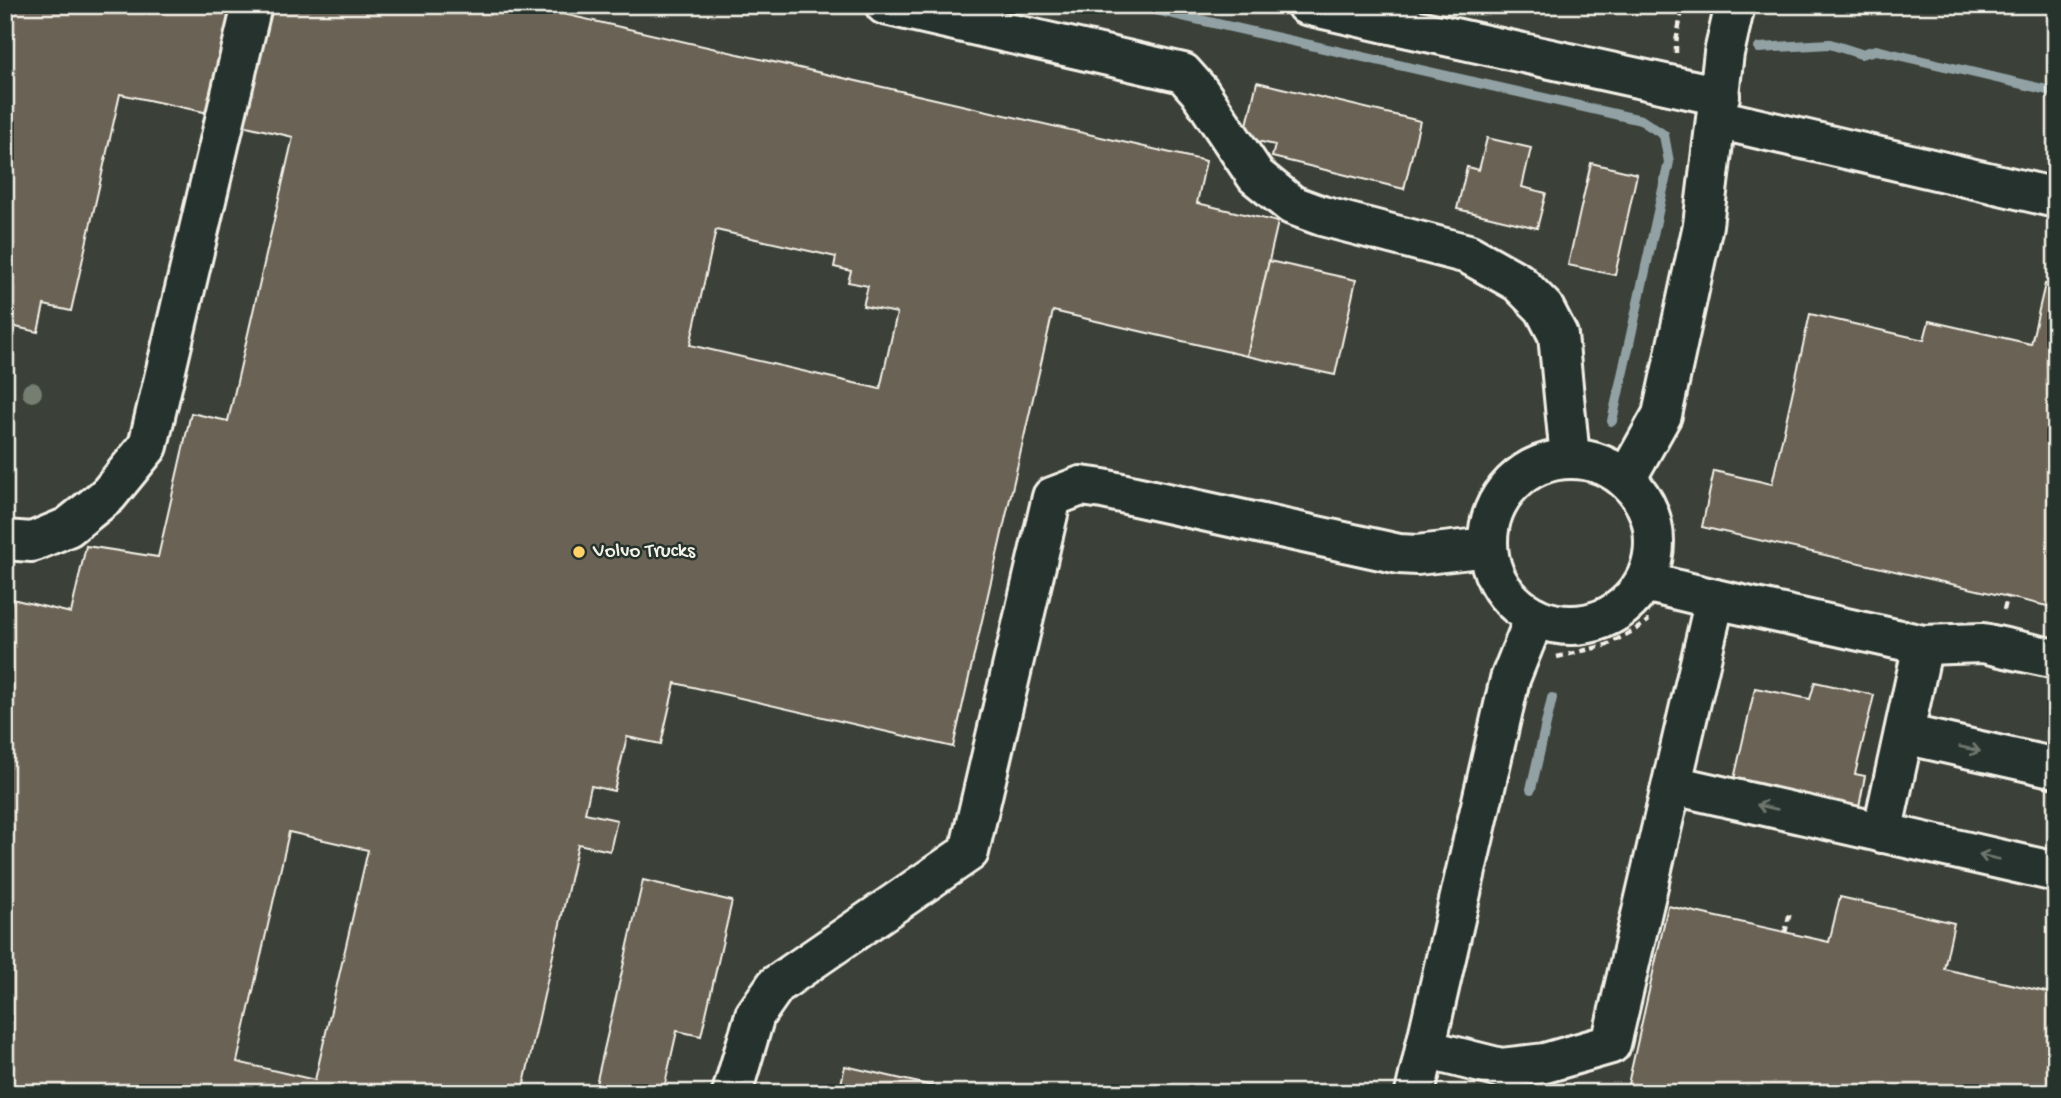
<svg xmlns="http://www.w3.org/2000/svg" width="2061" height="1098" viewBox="0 0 2061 1098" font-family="'Gochi Hand',sans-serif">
<rect width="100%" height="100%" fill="#26332d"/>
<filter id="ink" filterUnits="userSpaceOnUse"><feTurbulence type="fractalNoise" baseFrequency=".0143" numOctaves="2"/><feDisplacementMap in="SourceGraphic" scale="14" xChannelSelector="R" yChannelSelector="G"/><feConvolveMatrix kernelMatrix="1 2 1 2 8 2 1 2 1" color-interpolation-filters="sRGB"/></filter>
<g filter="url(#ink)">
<!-- built -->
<rect fill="#3b4139" x="5" y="5" width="2051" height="1088"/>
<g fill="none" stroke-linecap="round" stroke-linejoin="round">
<!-- stream -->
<g stroke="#91a1a4" stroke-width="10">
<polyline points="1134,5 1641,120 1664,135 1669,162 1612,421"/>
<polyline points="1759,48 1830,44 1861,54 1876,50 2056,92"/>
<polyline points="1531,789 1552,698"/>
</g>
</g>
<!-- building -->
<g fill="#6b6254" stroke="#f4f1e8" stroke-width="2" fill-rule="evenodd">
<polygon points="5,5 244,5 218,115 120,94 71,311 44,305 38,332 11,326 5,351"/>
<path d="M 266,5 L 524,5 L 1206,161 L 1197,203 L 1278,222 L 1247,356 L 1053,311 L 953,747 L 675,683 L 661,744 L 627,737 L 614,791 L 591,786 L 585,813 L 617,820 L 610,851 L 578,844 L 522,1093 L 5,1093 L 5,630 L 12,599 L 71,613 L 86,546 L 158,557 L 191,413 L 228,421 L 293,137 L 238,124 ZM 716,230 L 836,257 L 834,267 L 851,271 L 848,282 L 868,286 L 863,306 L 897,313 L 880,389 L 690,345 ZM 289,832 L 368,850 L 315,1080 L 237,1062 Z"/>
<polygon points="1257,82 1420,121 1404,189 1272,157 1275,145 1244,138"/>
<polygon points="1487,138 1531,148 1522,187 1546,193 1537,228 1457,209 1467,167 1479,170"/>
<polygon points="1591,163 1637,174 1615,275 1568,265"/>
<polygon points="1269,261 1356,280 1335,375 1247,356"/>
<polygon points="2045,284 2056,286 2056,608 1702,527 1714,471 1772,484 1810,314 1924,340 1929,321 2031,344"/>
<polygon points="1815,682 1874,695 1855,774 1865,776 1859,807 1734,779 1755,688 1810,699"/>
<polygon points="643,880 732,901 701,1036 677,1031 663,1093 594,1093"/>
<polygon points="1840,897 1954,923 1944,969 2055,994 2056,992 2056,1093 1626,1093 1668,906 1829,942"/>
<polygon points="845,1066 963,1093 839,1093"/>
</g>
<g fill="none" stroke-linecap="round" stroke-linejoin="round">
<!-- minor casing -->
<g stroke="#f4f1e8" stroke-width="44">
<g id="minor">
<polyline points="885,5 1183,73 1199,91 1256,176 1292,205 1322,216 1468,254 1518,282 1544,308 1558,335 1570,458"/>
<polyline points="1306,5 1386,23 1390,5"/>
<polyline points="1386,23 1720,96"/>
<polyline points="1717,119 2056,198"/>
<circle cx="1571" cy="542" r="83"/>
<polyline points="1626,479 1662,415 1703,225 1724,53 1735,5"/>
<polyline points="5,540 32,542 68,527 108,495 148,446 252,5"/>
<polyline points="1715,599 1923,645 1882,833"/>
<polyline points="1923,645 1983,643 2056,659"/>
<polyline points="1904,734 2056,768"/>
<polyline points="1673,785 2056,872"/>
<polyline points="1425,1049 1501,1068 1545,1063 1611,1044 1715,599 1645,582"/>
<polyline points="732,1093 755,1015 776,985 969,852 1052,497 1081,486 1103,489 1399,554 1417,555 1488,547"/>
<polyline points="1415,1093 1510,679 1535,617"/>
</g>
</g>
<!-- path -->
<g stroke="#f4f1e8" stroke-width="4.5" stroke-dasharray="7 5" stroke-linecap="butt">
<polyline points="1676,53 1676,42 1683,5"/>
<polyline points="2004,610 2007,597"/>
<polyline points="1557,657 1607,645 1638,628 1649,620"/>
<polyline points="1785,933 1790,912"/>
</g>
<!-- minor -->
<use href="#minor" stroke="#26332d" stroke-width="38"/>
</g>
<!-- trees -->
<circle fill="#767e72" cx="32" cy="392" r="10"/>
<!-- one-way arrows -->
<defs><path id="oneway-shaft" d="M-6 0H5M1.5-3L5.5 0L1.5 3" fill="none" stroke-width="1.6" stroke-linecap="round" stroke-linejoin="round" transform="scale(1.75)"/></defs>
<g stroke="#6e766e">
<use href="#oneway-shaft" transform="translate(1970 749) rotate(13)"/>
<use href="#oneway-shaft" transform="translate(1767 807) rotate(-167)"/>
<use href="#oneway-shaft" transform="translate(1989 857) rotate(-167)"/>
</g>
</g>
<!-- markers -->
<circle fill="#ffd166" stroke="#26332d" stroke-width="2.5" cx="579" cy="552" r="7"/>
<g text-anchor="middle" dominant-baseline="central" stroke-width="5" stroke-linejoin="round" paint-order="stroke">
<!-- poi labels -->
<g font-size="21" fill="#f4f1e8" stroke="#26332d" text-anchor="start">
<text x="593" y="552">Volvo Trucks</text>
</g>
</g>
<!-- margin -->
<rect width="2061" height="1098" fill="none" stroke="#26332d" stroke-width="28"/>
<rect x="14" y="14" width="2033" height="1070" fill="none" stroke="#f4f1e8" stroke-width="2.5" filter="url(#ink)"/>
</svg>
